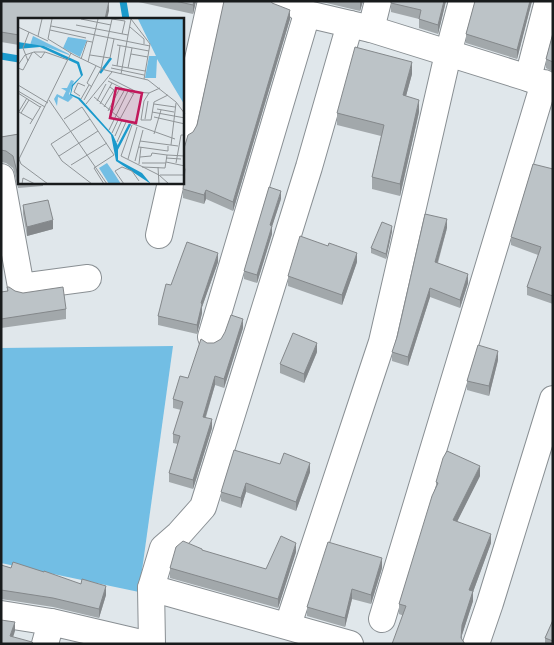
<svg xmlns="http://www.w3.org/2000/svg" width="554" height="645" viewBox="0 0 554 645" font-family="Signika,sans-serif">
<rect width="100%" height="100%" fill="#e0e7eb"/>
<!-- green -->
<polygon fill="#72bee4" points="173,346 139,592 1,563 1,348"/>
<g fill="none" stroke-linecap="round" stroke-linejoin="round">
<!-- stream -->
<g stroke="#1b9acc" stroke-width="7">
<polyline points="123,1 126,19"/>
<polyline points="1,56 19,59"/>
</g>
<!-- minor casing -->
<g stroke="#898f93" stroke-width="28">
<g id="minor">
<polyline points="282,1 297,5 307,14 371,29 528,78 553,88"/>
<polyline points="371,29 378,1"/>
<polyline points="528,78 548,1"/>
<polyline points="182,131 211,1"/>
<polyline points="1,177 21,287 88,278"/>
<polyline points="159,235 171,182"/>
<polyline points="211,337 307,14"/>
<polyline points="151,588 350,644"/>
<polyline points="1,614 51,622"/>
<polyline points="382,619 544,83"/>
<polyline points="288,625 382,342 448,54 462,1"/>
<polyline points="45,644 51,622 145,644"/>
<polyline points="152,644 151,588 163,548 179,534 203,507 309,167 350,24"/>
<polyline points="476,644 490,603 553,399"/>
</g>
</g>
<!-- minor -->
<use href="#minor" stroke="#fff" stroke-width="26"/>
</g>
<!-- wall -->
<g fill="#a2a8ab">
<polygon points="1,1 109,11 19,19 19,45 1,42"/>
<polygon points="134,1 196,1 193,14"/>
<polygon points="318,1 363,1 360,11"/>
<polygon points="391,1 446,1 438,34 419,28 419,19 391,12"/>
<polygon points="475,1 532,1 517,59 466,43 466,34"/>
<polygon points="272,3 290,19 233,211 206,199 204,204 183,198 183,189 184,176 182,174 182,155 197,125"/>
<polygon points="553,33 553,72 546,68 546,59"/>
<polygon points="412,74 406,96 419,112 400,196 372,189 372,177 381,136 337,125 337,113"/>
<polygon points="19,134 19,182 43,182 43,186 18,188 13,168 6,163 1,162 1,137"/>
<polygon points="553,169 553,304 527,295 527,287 538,255 511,245 511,237"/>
<polygon points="281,199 272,226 272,234 257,283 244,279 244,271"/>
<polygon points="23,205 53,229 27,236 23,214"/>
<polygon points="447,228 438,263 468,283 460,308 430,297 408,366 392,361 392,352"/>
<polygon points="392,231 386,259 371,253 371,248"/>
<polygon points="218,262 202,307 202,313 197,334 158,325 158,316 171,285"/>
<polygon points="357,262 342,305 288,286 288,276"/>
<polygon points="7,287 15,291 66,309 66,319 1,328 1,292 7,291"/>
<polygon points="243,328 224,388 215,385 206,417 212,428 193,489 169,482 169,473 178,444 173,443 173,434 181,410 173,408 173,399 188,378 207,343 214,343"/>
<polygon points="317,352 304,383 280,373 280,364"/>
<polygon points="498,360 489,396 467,390 467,381"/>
<polygon points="280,464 310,472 296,511 246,492 241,508 221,501 221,492"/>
<polygon points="480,476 457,521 491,543 473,592 473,601 462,635 462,638 399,614 399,604 436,487 436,482"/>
<polygon points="202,551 266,569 296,552 278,608 170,578 170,568"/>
<polygon points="1,565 106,595 99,618 53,607 1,599"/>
<polygon points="382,568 371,604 352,599 345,627 307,616 307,607"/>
<polygon points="553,620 553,644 545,644 545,638"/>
</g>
<!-- shaded-wall -->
<g fill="#84888b">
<polygon points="109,1 109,11 107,19 105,19"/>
<polygon points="194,1 196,1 193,14 193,5"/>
<polygon points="360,1 363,1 360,11"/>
<polygon points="444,1 446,1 438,34 438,25"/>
<polygon points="530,1 532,1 517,59 517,50"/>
<polygon points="290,10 290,19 233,211 233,202"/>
<polygon points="412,62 412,74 403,107 403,95"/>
<polygon points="419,100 419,112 400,196 400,184"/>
<polygon points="206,190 206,199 204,204 204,195"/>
<polygon points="281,191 281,199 270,233 270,225"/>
<polygon points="447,219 447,228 435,271 435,262"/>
<polygon points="53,220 53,229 27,236 27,227"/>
<polygon points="272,226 272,234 257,283 257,275"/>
<polygon points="392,226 392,231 386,259 386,254"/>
<polygon points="218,253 218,262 202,307 202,313 197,334 197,325 201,303"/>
<polygon points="357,253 357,262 342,305 342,295"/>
<polygon points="468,274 468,283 460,308 460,300"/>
<polygon points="430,288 430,297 408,366 408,357"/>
<polygon points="243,319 243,328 224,388 224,379"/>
<polygon points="317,343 317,352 304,383 304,374"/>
<polygon points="498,351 498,360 489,396 489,386"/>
<polygon points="215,376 215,385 203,425 203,417"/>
<polygon points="212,419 212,428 193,489 193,480"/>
<polygon points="310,463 310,472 296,511 296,502"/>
<polygon points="480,466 480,476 453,530 453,520"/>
<polygon points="246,483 246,492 241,508 241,498"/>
<polygon points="491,534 491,543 473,592 473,601 462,635 461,644 462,625 469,590"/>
<polygon points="296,543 296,552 278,608 278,599"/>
<polygon points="382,558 382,568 371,604 371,595"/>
<polygon points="106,586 106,595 99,618 99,609"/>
<polygon points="352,589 352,599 345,627 345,618"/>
<polygon points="15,622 15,631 11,644 10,636"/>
</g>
<!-- building -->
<g fill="#bcc3c7" stroke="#84888b">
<polygon points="1,1 109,1 105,19 19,19 19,35 1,32"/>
<polygon points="175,1 194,1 193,5"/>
<polygon points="224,1 271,1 272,3 290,10 233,202 206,190 204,195 183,189 185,169 182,164 182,155 188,135 193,132 197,125"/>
<polygon points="391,1 444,1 438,25 419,19 421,10 391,3"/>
<polygon points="475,1 530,1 517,50 466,34"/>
<polygon points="553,33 553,62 546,59"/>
<polygon points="355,47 412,62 403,95 419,100 400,184 372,177 384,125 337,113"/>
<polygon points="19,134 19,176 18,176 13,156 6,151 1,150 1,137"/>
<polygon points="533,164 553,169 553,296 527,287 541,247 511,237"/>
<polygon points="269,187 281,191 270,225 272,226 257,275 244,271"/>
<polygon points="48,200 53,220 27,227 23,205"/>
<polygon points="425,214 447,219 435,262 468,274 460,300 430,288 408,357 392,352 397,337"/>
<polygon points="382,222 392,226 386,254 371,248"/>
<polygon points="300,236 328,246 329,243 357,253 342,295 288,276"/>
<polygon points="187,242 218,253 201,303 202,304 197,325 158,316 166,284 171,285"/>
<polygon points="7,287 9,287 15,291 23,293 63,287 66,309 1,319 1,292 8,291"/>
<polygon points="231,315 243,319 224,379 215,376 203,417 212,419 193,480 169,473 180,436 173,434 183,402 173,399 180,376 188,378 201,339 207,343 214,343 221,339 225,332"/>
<polygon points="293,333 317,343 304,374 280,364"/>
<polygon points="478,345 498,351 489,386 467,381"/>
<polygon points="234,450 280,464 284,453 310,463 296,502 246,483 241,498 221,492"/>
<polygon points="447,451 480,466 453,520 491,534 469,590 473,591 462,625 461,638 465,644 392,644 406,606 399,604 432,496 438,483 436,482 443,458"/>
<polygon points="281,536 296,543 278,599 170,568 176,547 183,541 202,549 202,550 266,569"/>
<polygon points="328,542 382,558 371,595 352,589 345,618 307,607"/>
<polygon points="13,562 44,572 44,571 81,584 82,579 106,586 99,609 53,598 1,590 1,565 11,568"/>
<polygon points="1,620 15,622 10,636 32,642 34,644 1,644"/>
<polygon points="553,620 553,641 545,638"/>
</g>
<!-- overview -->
<g transform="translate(18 18)">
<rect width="166" height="166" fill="#e0e7eb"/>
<path d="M 120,1 L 166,1 L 166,86 L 139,41 L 138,60 L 127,60 L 131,38 L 138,38 ZM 15,18 L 51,36 L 51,37 L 26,28 L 12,27 ZM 50,19 L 69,22 L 62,39 L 45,30 ZM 53,62 L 56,63 L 51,76 L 55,79 L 50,84 L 40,79 L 39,88 L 36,81 L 39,76 L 45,79 L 48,73 L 43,70 L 49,70 ZM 89,145 L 96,155 L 103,166 L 91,166 L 81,150 Z" fill="#72bee4"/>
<path d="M 0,24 L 26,28 L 61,44 L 65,57 L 55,68 L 53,76 L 62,80 L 95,117 L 100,128 L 100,142 L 124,155 L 133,166 L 98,143 L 93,117 L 60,81 L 52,77 L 54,67 L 63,58 L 59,46 L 22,29 L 0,31 Z" fill="#1b9acc"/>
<path fill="none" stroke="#1b9acc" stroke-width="2.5" d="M 82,55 L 93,40M 99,131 L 112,106"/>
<path fill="none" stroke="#909598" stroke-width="1" d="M 63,1 L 93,7M 94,1 L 107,3 L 104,16M 113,1 L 132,26 L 126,61M 58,7 L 110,17M 33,8 L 132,28M 0,9 L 30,23M 112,9 L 126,21 L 126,26M 32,12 L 68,20M 20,18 L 24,1M 30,21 L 56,37M 30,21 L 34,1M 99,27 L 131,33M 16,34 L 23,40 L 27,34M 113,36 L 130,39M 56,37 L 87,52 L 130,62 L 158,84 L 167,96M 72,37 L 92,40 L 96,21M 63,41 L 69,23 L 74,24M 10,43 L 5,30 L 11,14M 70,44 L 80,1M 0,47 L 7,37 L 16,34 L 27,34 L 50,42M 94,47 L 127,53M 99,48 L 102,28M 0,50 L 5,52 L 14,35M 93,50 L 126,57M 110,50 L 114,30M 103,56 L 113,1M 91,60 L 117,73 L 102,101M 90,63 L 116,76M 0,67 L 30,85M 74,69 L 69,65 L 78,48M 0,73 L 27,89M 117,74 L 131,75 L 142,70M 0,75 L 22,89M 131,75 L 126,83 L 123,102 L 133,102 L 136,84 L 150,77M 62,78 L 56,74 L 60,65 L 67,68M 76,79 L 104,102 L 157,121M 63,81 L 71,67M 31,82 L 89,166M 66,82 L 83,51 L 94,1M 79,83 L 88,66M 68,86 L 94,54M 82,86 L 94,65M 136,86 L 157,89M 86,89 L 96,72 L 92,69M 139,91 L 156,94M 90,93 L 102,70M 1,94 L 15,102M 134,94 L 167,100M 0,95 L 9,80M 3,95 L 11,82M 93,96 L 106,73M 136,99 L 167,106M 46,101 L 64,89 L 72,101M 127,101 L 130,83M 12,106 L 23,88M 114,107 L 103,138 L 141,157 L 151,166M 91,112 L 110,73M 94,115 L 101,100M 136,116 L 143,92M 97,118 L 104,102M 122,123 L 160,128M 99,124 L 108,104M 153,127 L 158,85M 121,129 L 150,133 L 150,128M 149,137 L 167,138M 41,138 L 80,113M 122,139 L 133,138 L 134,135 L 149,137 L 147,150 L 124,149M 148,140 L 163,141M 110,141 L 119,109M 117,143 L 125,112M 148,144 L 167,148M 124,145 L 148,145M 158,145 L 163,117 L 167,117M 121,146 L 123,129M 53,147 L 89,125M 140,149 L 141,166M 76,150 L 86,166M 142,157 L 167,157M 4,166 L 5,160 L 17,166M 30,166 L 3,146 L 1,141 L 53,35M 74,166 L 44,143 L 33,126 L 72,101 L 96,137 L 76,150M 106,166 L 97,153 L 104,149 L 114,153 L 121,163"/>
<path fill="#c2185b" fill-opacity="0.15" stroke="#c2185b" stroke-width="2.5" d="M 98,70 L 124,75 L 118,105 L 92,100 Z"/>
<rect width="166" height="166" fill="none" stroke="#181b1c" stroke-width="2.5"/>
</g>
<!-- border -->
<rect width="554" height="645" fill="none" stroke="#181b1c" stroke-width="5"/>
</svg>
